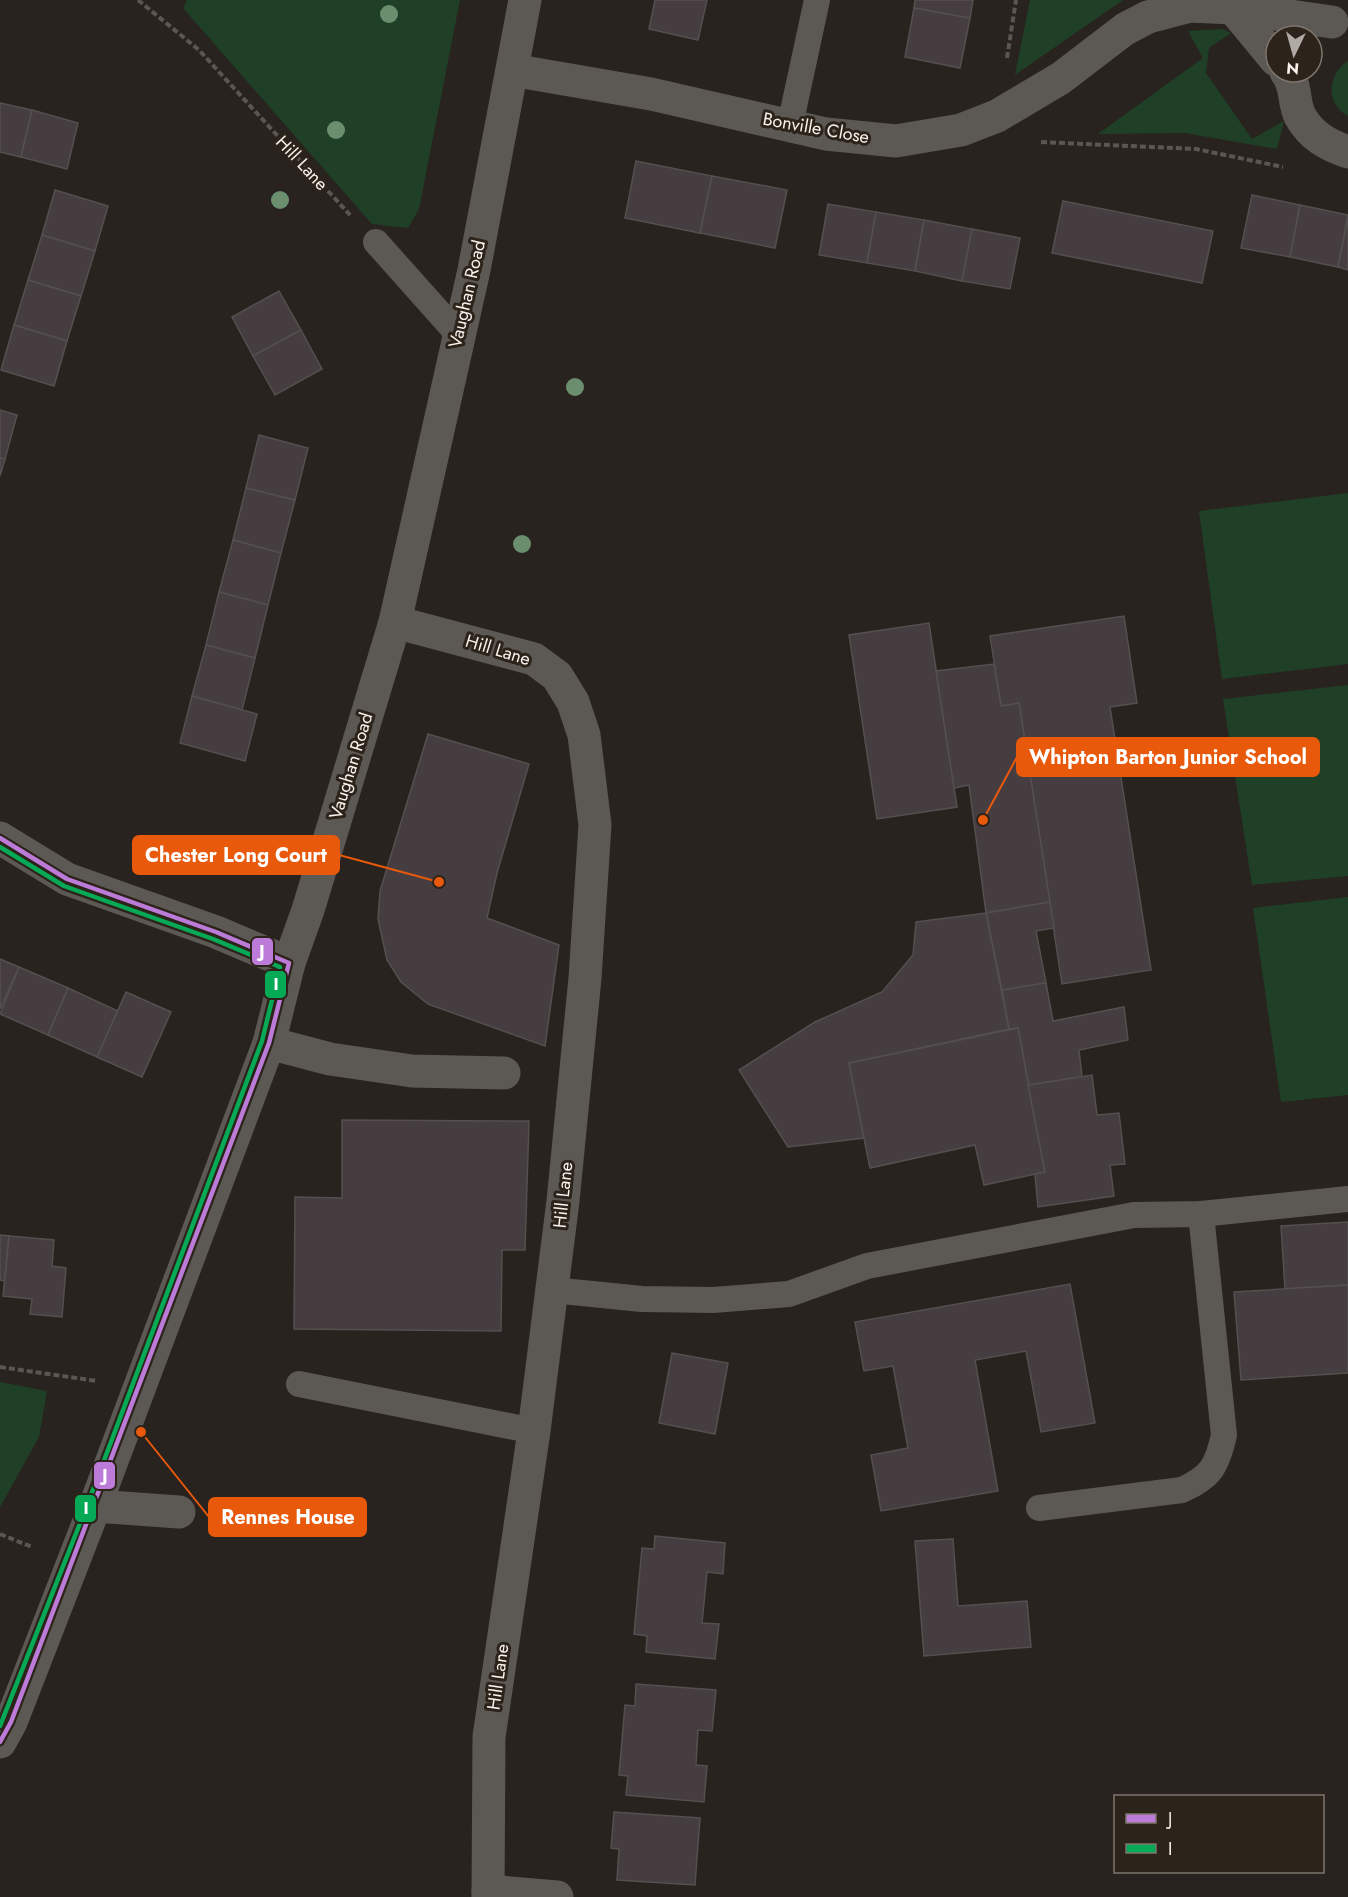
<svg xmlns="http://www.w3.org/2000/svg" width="1348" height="1897" viewBox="0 0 1348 1897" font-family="Jost,sans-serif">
<rect width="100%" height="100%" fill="#28231e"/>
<!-- green -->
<g fill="#1f4027">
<polygon points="187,0 460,0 419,209 408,228 372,224 183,8"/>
<polygon points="1030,0 1123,0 1015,75"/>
<polygon points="1222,29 1231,33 1209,48 1206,73 1252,139 1284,121 1277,149 1185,133 1098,134 1203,58 1188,31"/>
<path d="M 1348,61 L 1348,116 C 1324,103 1328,74 1348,61 Z"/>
<polygon points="1348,493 1348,664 1222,679 1199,511"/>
<polygon points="1348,685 1348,876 1252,885 1223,699"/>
<polygon points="1348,897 1348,1095 1281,1102 1253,908"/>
<polygon points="0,1382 47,1391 39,1437 0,1507"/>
</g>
<!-- building -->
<g fill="#463d41" stroke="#53504f" stroke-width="1.5">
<polygon points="655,0 707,0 698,40 649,29"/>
<polygon points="915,0 973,0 970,18 914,8"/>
<polygon points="914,8 970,18 960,68 905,57"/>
<polygon points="0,103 32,110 21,157 0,152"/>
<polygon points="32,110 78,123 67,169 21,157"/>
<polygon points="636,161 712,176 700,233 625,218"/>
<polygon points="712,176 787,190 775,248 700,233"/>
<polygon points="55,190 108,206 95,251 42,235"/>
<polygon points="1252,195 1300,205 1290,257 1241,248"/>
<polygon points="1063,201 1213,231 1202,283 1052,253"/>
<polygon points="828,204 876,212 867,263 819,255"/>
<polygon points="1300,205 1348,215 1338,267 1290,257"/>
<polygon points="876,212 924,220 915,271 867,263"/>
<polygon points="1348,218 1348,270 1338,267"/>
<polygon points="924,220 972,229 962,281 915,271"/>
<polygon points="972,229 1020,238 1010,289 962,281"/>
<polygon points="42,235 95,251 81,296 28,280"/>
<polygon points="28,280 81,296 67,341 14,325"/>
<polygon points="279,291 301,330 253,356 232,317"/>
<polygon points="14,325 67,341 54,386 1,370"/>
<polygon points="301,330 322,369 275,395 253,356"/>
<polygon points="0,410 17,415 5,459 0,458"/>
<polygon points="259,435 308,448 295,500 246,488"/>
<polygon points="0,458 5,459 0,476"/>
<polygon points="246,488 295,500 281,553 233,540"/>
<polygon points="233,540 281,553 268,605 219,592"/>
<polygon points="219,592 268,605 255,658 206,645"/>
<polygon points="1124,616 1137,703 1110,707 1151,970 1062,984 1019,703 1001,706 990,636"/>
<polygon points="929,623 957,807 877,819 849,635"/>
<polygon points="206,645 255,658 242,710 192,696"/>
<polygon points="994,664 1001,706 1019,703 1050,902 986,913 969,785 954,788 936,671"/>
<polygon points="192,696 257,714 245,761 180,743"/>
<polygon points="428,734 529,764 497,873 487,918 559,945 545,1046 428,1004 401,982 387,960 378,919 380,891"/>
<polygon points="1050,902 1054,928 1036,931 1046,983 1002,990 986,913"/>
<polygon points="986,913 1009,1029 849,1063 864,1138 788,1147 739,1070 815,1022 882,992 913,955 916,922"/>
<polygon points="0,959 19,967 0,1009"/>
<polygon points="19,967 68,988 48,1035 0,1014"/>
<polygon points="1046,983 1053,1021 1124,1007 1128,1040 1079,1050 1082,1077 1028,1085 1018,1028 1009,1029 1002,990"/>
<polygon points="68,988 118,1011 97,1057 48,1035"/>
<polygon points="126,992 171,1012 142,1077 97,1057"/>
<polygon points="1018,1028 1045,1172 984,1185 975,1145 870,1168 849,1063"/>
<polygon points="1092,1075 1097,1115 1119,1113 1125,1164 1110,1165 1114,1196 1038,1207 1035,1174 1045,1172 1028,1085"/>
<polygon points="342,1120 529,1121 525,1250 502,1250 501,1331 294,1329 295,1197 342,1198"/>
<polygon points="1348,1222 1348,1285 1285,1289 1281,1226"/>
<polygon points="0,1235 9,1236 5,1281 0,1280"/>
<polygon points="9,1236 54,1240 52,1266 66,1268 62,1317 30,1314 32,1299 3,1296"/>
<polygon points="1070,1284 1095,1423 1041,1432 1026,1351 975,1360 998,1491 881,1511 871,1455 908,1448 893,1366 864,1371 855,1322"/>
<polygon points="1348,1285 1348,1373 1241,1380 1234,1292"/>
<polygon points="672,1353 728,1363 715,1434 659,1423"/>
<polygon points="655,1536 725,1543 723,1574 707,1572 702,1623 719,1624 715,1659 646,1652 647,1636 634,1634 642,1548 654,1549"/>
<polygon points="953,1539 958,1606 1027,1601 1031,1647 924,1656 915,1541"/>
<polygon points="636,1684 716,1690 712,1731 698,1730 696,1765 707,1766 704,1802 626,1795 628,1776 619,1775 625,1705 635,1706"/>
<polygon points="614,1812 700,1818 695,1885 617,1880 619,1849 611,1848"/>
</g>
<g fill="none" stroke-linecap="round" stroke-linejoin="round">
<!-- path -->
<g stroke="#5a5753" stroke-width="4" stroke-dasharray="6 3" stroke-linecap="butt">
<polyline points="138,0 199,50 350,215"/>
<polyline points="1007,58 1016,0"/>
<polyline points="1041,142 1196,149 1283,167"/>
<polyline points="0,1367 97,1381"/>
<polyline points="0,1534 32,1547"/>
</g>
<!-- service -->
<g stroke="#5c5955" stroke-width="26">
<polyline points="790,125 817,0"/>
<polyline points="376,242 458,334"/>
<polyline points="552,1290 642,1299 713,1300 789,1294 867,1266 1134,1215 1201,1214 1348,1199"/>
<polyline points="299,1384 534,1431"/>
<path d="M 1039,1508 L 1182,1490 C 1211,1477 1217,1466 1224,1435 L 1201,1214"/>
</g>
<!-- minor -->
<g stroke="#5c5955" stroke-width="33">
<polyline points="1233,8 1276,60"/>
<polyline points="512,70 651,94 826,134 896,141 961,130 997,116 1061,78 1125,29 1148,17 1190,6 1233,8 1332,22"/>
<path d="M 1286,72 C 1297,85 1293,102 1300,116 C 1311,136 1328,145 1348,152"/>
<polyline points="395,622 534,659 557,676 573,702 584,735 595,825 585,978 563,1201 534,1431 489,1737 488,1897"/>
<polyline points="0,838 67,879 216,932 289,963"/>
<polyline points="269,1043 330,1059 412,1071 504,1073"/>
<polyline points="95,1506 179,1512"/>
<polyline points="0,1742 11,1722 95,1506 269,1043 289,963 308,910 395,622 474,270 525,0"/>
<polyline points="488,1891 557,1897"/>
</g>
<!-- bus-1 casing -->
<g stroke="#2c231a" stroke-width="9">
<polyline id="bus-1" points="0,838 67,879 216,932 289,963 269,1043 11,1722 0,1742"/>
</g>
<!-- bus-2 casing -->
<g stroke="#2c231a" stroke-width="9">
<polyline id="bus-2" points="0,847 64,886 213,939 280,967 262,1041 88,1503 0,1726"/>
</g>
<!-- bus-1 -->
<use href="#bus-1" stroke="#bd7bd9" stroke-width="4.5"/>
<!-- bus-2 -->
<use href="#bus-2" stroke="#06aa56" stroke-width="4.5"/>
</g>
<!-- trees -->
<g fill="#6b8f6e">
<circle cx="389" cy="14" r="9"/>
<circle cx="336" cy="130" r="9"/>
<circle cx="280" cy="200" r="9"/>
<circle cx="575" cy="387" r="9"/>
<circle cx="522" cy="544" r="9"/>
</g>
<g text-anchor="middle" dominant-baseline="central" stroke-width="6" stroke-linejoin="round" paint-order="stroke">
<!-- street labels -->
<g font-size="18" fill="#f9f3ed" stroke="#2c231a">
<text transform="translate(816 128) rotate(10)">Bonville Close</text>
<text transform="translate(302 163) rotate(47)">Hill Lane</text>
<text transform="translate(467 294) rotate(-77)">Vaughan Road</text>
<text transform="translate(498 650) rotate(17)">Hill Lane</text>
<text transform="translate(351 766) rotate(-73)">Vaughan Road</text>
<text transform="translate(563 1195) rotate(-84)">Hill Lane</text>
<text transform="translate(498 1677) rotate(-82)">Hill Lane</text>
</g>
</g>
<!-- callouts -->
<path fill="none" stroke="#e8590c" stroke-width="2" d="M983 820L1017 757M439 882L339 855M141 1432L209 1517"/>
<g fill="#e8590c" stroke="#2c231a" stroke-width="2">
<circle cx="983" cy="820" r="6"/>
<circle cx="439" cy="882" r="6"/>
<circle cx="141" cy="1432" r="6"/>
</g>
<g fill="#e8590c" stroke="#e8590c" stroke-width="2">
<rect x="1017" y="738" width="302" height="38" rx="6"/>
<rect x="133" y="836" width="206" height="38" rx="6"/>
<rect x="209" y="1498" width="157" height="38" rx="6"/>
</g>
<g font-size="20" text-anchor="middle" font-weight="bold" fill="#fff">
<text x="1168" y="764">Whipton Barton Junior School</text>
<text x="236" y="862">Chester Long Court</text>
<text x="288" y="1524">Rennes House</text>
</g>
<g stroke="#2c231a" stroke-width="2">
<rect x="251" y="937" width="23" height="29" rx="6" fill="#bd7bd9"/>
<rect x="264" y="970" width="23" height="29" rx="6" fill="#06aa56"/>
<rect x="93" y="1461" width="23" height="29" rx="6" fill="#bd7bd9"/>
<rect x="74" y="1494" width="23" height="29" rx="6" fill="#06aa56"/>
</g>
<g font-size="16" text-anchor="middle" font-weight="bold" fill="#fff">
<text x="262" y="957">J</text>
<text x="276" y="990">I</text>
<text x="105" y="1481">J</text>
<text x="86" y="1514">I</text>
</g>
<!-- legend -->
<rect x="1114" y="1795" width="210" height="78" fill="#2c231a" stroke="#7e766e" stroke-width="1.5"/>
<rect x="1126" y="1814" width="30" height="9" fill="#bd7bd9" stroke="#7e766e" stroke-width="1.5"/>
<text x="1168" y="1825" font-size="18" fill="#f9f3ed">J</text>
<rect x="1126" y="1844" width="30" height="9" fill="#06aa56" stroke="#7e766e" stroke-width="1.5"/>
<text x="1168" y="1855" font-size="18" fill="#f9f3ed">I</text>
<!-- north arrow -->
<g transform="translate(1294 54) rotate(185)"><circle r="28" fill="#2c231a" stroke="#7e766e" stroke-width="1.5"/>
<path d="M0-4.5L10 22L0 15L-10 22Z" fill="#b0aaa5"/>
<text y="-9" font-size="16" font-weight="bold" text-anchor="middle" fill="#f9f3ed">N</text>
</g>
</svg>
